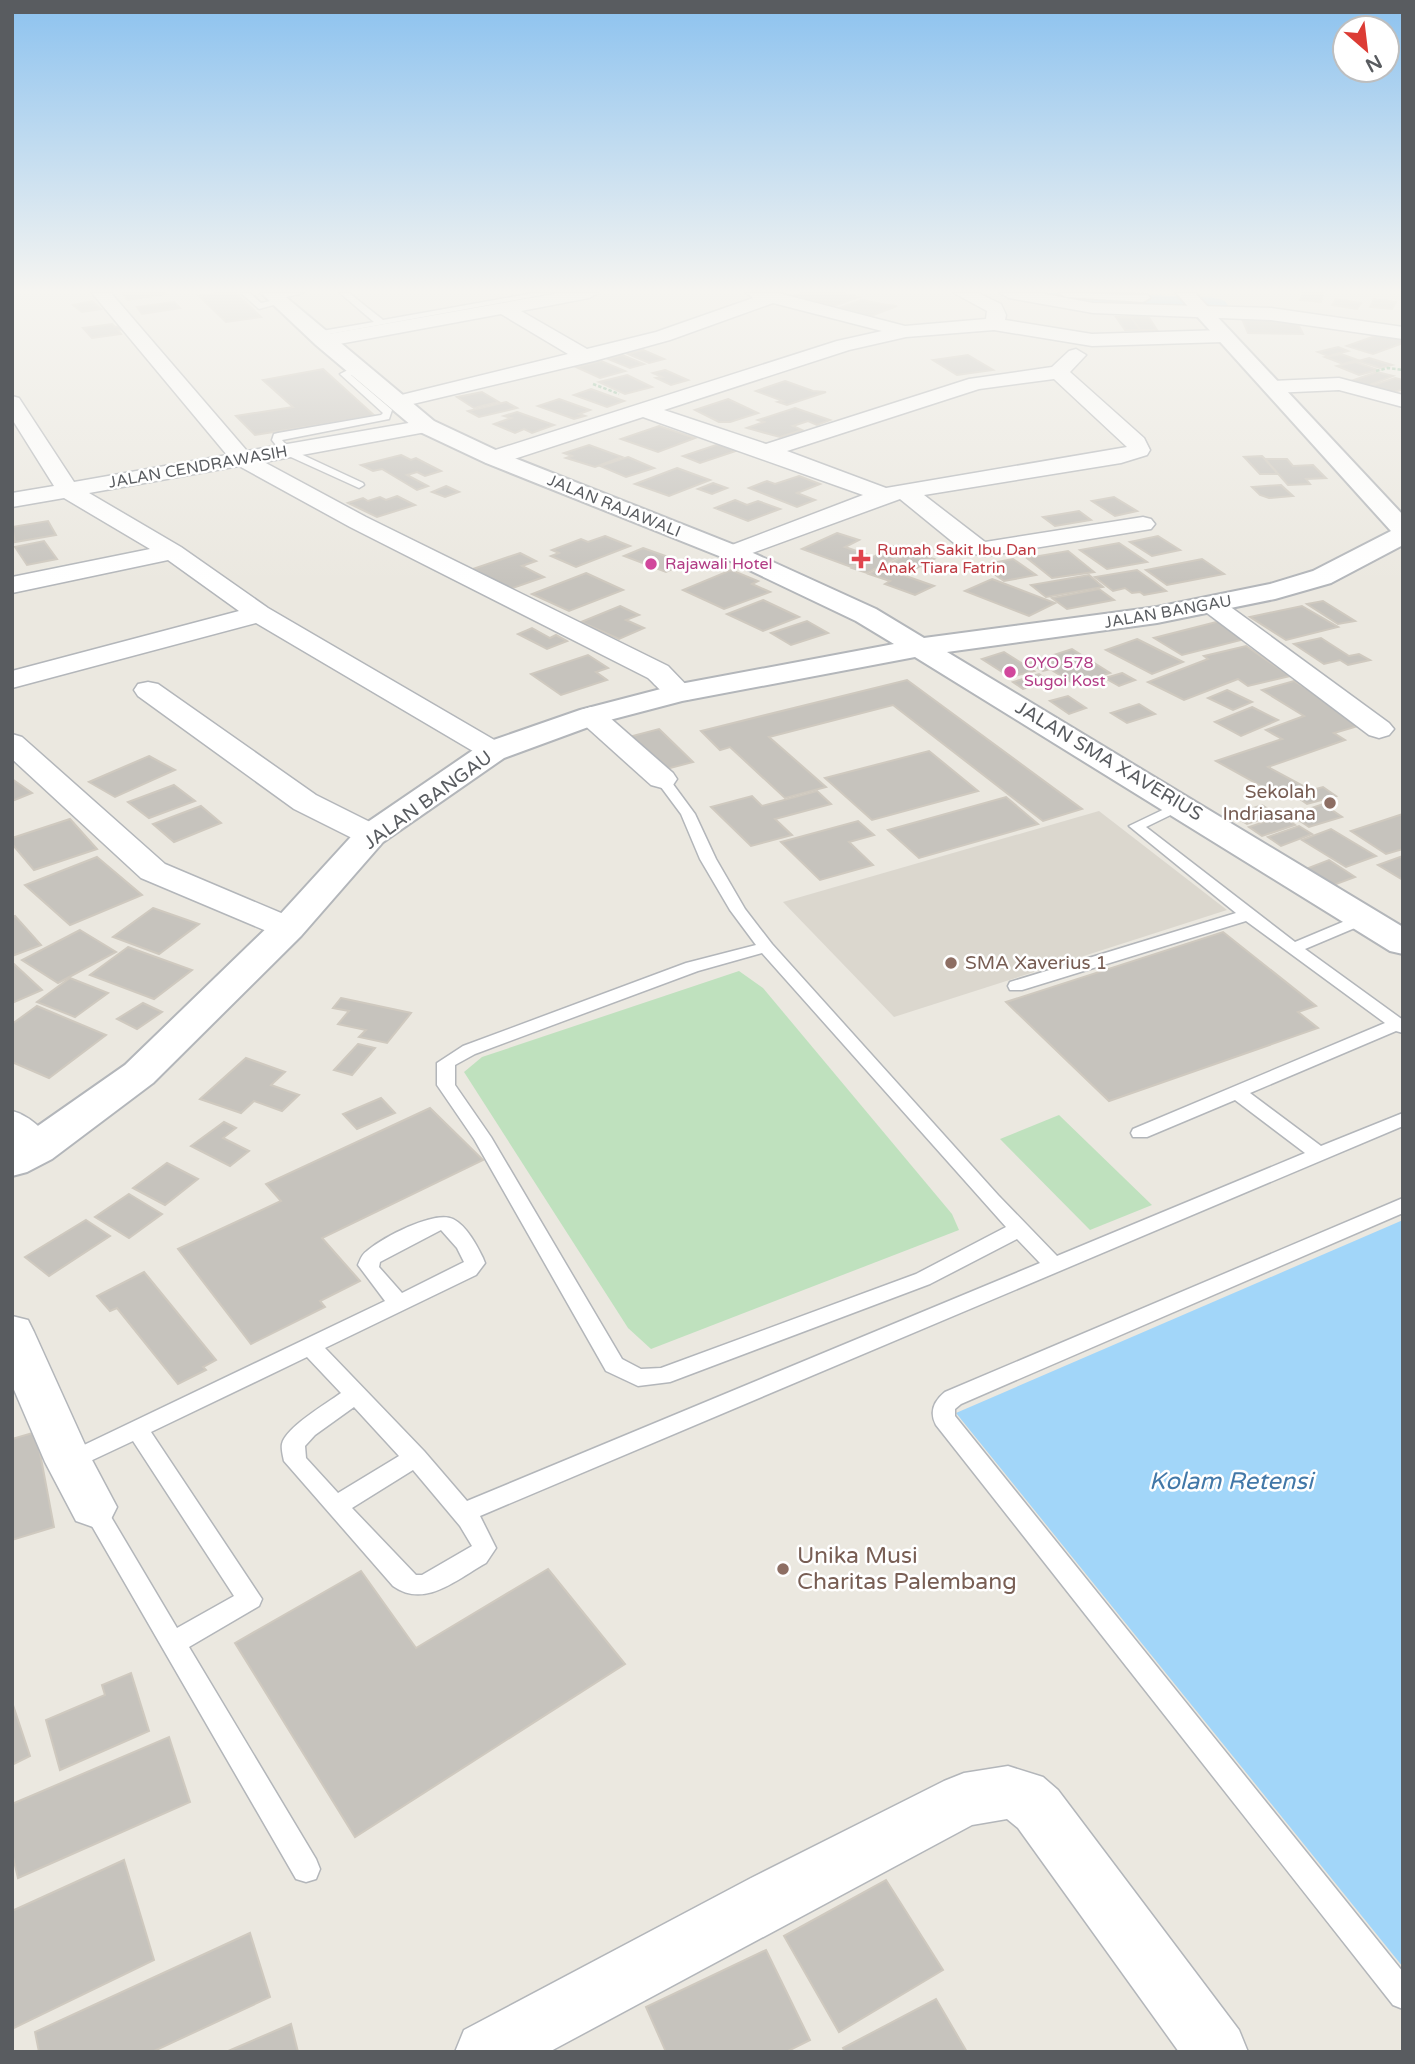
<svg xmlns="http://www.w3.org/2000/svg" width="1415" height="2064" viewBox="0 0 1415 2064" font-family="'Varela Round',sans-serif">
<rect width="100%" height="100%" fill="#ebe8e0"/>
<!-- education -->
<polygon fill="#dbd7ce" points="1099,811 1227,910 894,1017 783,902"/>
<!-- green -->
<g fill="#bfe1be">
<polygon points="739,971 763,988 952,1214 959,1230 651,1349 628,1328 464,1072 482,1057"/>
<polygon points="1059,1115 1152,1205 1090,1230 1000,1139"/>
</g>
<!-- water -->
<polygon fill="#a2d6f9" points="1403,1220 1403,1967 956,1413"/>
<g fill="none" stroke-linecap="round" stroke-linejoin="round">
<!-- river -->
<polygon fill="#a2d6f9" fill-rule="evenodd" points="1021,293 1103,293 1215,298 1225,301 1229,307 1225,313 1215,316 1069,309 1025,299"/>
</g>
<!-- building -->
<g fill="#c6c3bd" stroke="#cfc9bf" stroke-width="2">
<polygon points="122,293 165,293 166,294 128,300"/>
<polygon points="218,293 236,293 261,317 226,322 199,296"/>
<polygon points="802,293 842,293 859,297 834,306 793,296"/>
<polygon points="1303,293 1323,293 1321,302 1300,300"/>
<polygon points="1336,299 1361,303 1357,309 1332,305"/>
<polygon points="1374,299 1396,302 1392,309 1370,307"/>
<polygon points="862,300 881,304 897,306 871,316 839,308"/>
<polygon points="92,301 101,309 82,312 73,305"/>
<polygon points="174,302 180,308 142,314 137,307"/>
<polygon points="1148,316 1157,330 1140,330 1131,317"/>
<polygon points="1116,317 1131,317 1140,330 1125,330"/>
<polygon points="1242,319 1296,320 1303,334 1248,333"/>
<polygon points="112,324 115,327 121,326 124,329 118,330 121,334 92,338 83,328"/>
<polygon points="1389,331 1403,335 1403,343 1373,354 1347,346"/>
<polygon points="1338,347 1348,351 1328,356 1318,352"/>
<polygon points="643,350 664,359 649,363 628,354"/>
<polygon points="1341,354 1358,360 1343,364 1325,357"/>
<polygon points="622,355 644,364 630,368 608,359"/>
<polygon points="968,355 993,370 957,375 933,360"/>
<polygon points="1369,358 1392,365 1380,368 1358,361"/>
<polygon points="601,361 625,371 600,378 576,367"/>
<polygon points="1355,362 1378,370 1359,375 1337,366"/>
<polygon points="323,369 375,416 255,435 236,416 293,407 263,380"/>
<polygon points="665,370 688,380 671,385 656,378 662,377 653,373"/>
<polygon points="1377,372 1393,376 1367,386 1351,381"/>
<polygon points="627,375 652,387 625,394 599,382"/>
<polygon points="1395,378 1403,380 1403,389 1392,393 1371,386"/>
<polygon points="785,381 813,391 826,392 787,405 778,402 783,401 756,391"/>
<polygon points="591,389 624,401 607,407 574,395"/>
<polygon points="482,392 499,402 474,408 457,397"/>
<polygon points="559,399 590,410 579,414 585,416 574,419 538,406"/>
<polygon points="728,399 758,413 730,422 719,422 695,410"/>
<polygon points="506,402 517,408 479,417 468,411"/>
<polygon points="795,408 830,420 817,425 808,421 793,426 802,430 780,437 747,428 764,422 758,420"/>
<polygon points="517,412 554,425 532,433 524,429 515,433 494,424 511,418 504,416"/>
<polygon points="659,426 695,438 658,452 621,439"/>
<polygon points="722,443 739,450 700,463 683,456"/>
<polygon points="589,445 622,457 595,467 566,458 572,456 564,453"/>
<polygon points="401,455 411,460 416,458 441,471 425,476 417,472 407,475 428,486 417,490 382,469 373,471 361,465"/>
<polygon points="1262,456 1265,459 1278,474 1260,474 1244,457"/>
<polygon points="628,457 654,468 626,477 600,466"/>
<polygon points="1265,459 1287,459 1293,466 1313,465 1326,478 1306,479 1310,484 1288,485"/>
<polygon points="677,468 710,480 669,496 635,484"/>
<polygon points="799,476 820,484 797,493 815,500 797,507 749,488 767,481 775,484"/>
<polygon points="713,483 727,488 712,494 698,489"/>
<polygon points="1281,485 1293,496 1269,498 1260,495 1252,487"/>
<polygon points="446,486 459,492 445,497 432,492"/>
<polygon points="397,496 415,505 377,517 348,503 363,498 368,501 380,497 386,500"/>
<polygon points="1114,497 1137,511 1115,516 1092,501"/>
<polygon points="735,500 747,505 758,501 780,509 748,521 715,508"/>
<polygon points="1079,511 1091,520 1055,526 1043,517"/>
<polygon points="48,521 56,535 15,542 12,527"/>
<polygon points="837,533 859,540 845,547 871,556 851,567 802,549"/>
<polygon points="605,536 630,546 576,567 551,556 559,553 552,550 581,539 588,542"/>
<polygon points="1158,536 1180,550 1152,556 1130,542"/>
<polygon points="44,541 57,559 27,565 15,547"/>
<polygon points="1119,543 1147,562 1107,569 1080,550"/>
<polygon points="894,546 909,551 867,573 852,568"/>
<polygon points="643,548 685,563 666,572 624,556"/>
<polygon points="1068,551 1094,572 1052,578 1027,558"/>
<polygon points="912,552 934,559 903,575 934,586 915,595 885,584 890,581 869,574"/>
<polygon points="520,553 536,561 522,566 544,577 510,589 473,569"/>
<polygon points="1013,559 1036,575 1004,581 981,565"/>
<polygon points="1202,559 1224,574 1167,585 1146,570"/>
<polygon points="731,570 758,581 752,584 770,592 724,609 683,590"/>
<polygon points="1137,570 1166,591 1144,595 1140,592 1132,593 1125,588 1113,591 1095,577"/>
<polygon points="586,573 623,590 569,611 532,594"/>
<polygon points="1089,575 1103,587 1046,597 1031,585"/>
<polygon points="992,579 1055,603 1029,616 965,591"/>
<polygon points="1099,589 1114,600 1067,609 1052,598"/>
<polygon points="763,600 799,617 763,631 727,614"/>
<polygon points="1323,601 1355,621 1338,624 1307,604"/>
<polygon points="620,606 639,615 626,620 644,628 619,639 581,622"/>
<polygon points="1302,606 1338,627 1286,640 1250,617"/>
<polygon points="807,621 828,633 791,645 771,633"/>
<polygon points="1220,621 1249,638 1182,655 1154,638"/>
<polygon points="532,628 550,638 556,635 567,641 547,649 518,634"/>
<polygon points="1321,638 1349,656 1359,654 1370,660 1348,665 1340,660 1324,664 1294,644"/>
<polygon points="1137,639 1183,662 1152,674 1106,650"/>
<polygon points="1246,646 1290,676 1248,686 1238,679 1184,700 1148,682 1208,659 1204,656"/>
<polygon points="1072,649 1110,673 1074,684 1050,669 1043,671 1029,663"/>
<polygon points="1004,652 1034,671 1010,677 982,659"/>
<polygon points="588,655 608,668 596,672 607,680 561,695 531,674"/>
<polygon points="1122,673 1135,680 1119,686 1105,678"/>
<polygon points="1039,674 1049,681 1023,689 1013,682"/>
<polygon points="907,680 1082,809 1043,821 893,705 769,737 826,787 785,798 730,747 720,750 701,731"/>
<polygon points="1294,681 1365,724 1334,733 1345,740 1268,767 1303,786 1279,796 1216,761 1282,739 1266,730 1304,716 1262,690"/>
<polygon points="1227,690 1252,702 1233,710 1208,698"/>
<polygon points="1068,696 1086,708 1069,714 1050,701"/>
<polygon points="1139,704 1155,714 1127,723 1111,713"/>
<polygon points="1252,707 1278,720 1241,736 1215,722"/>
<polygon points="659,729 693,762 659,771 625,738"/>
<polygon points="929,751 978,791 872,820 825,778"/>
<polygon points="149,756 175,770 115,797 89,782"/>
<polygon points="12,779 32,793 12,801"/>
<polygon points="174,785 195,801 149,818 128,802"/>
<polygon points="1323,787 1336,796 1307,804 1294,795"/>
<polygon points="817,791 831,804 775,819 792,835 751,846 711,807 752,796 762,806"/>
<polygon points="1006,797 1038,824 919,858 888,830"/>
<polygon points="1323,804 1342,817 1309,827 1291,815"/>
<polygon points="1262,805 1276,814 1247,824 1232,815"/>
<polygon points="201,806 221,823 174,842 153,824"/>
<polygon points="1403,814 1403,849 1386,854 1351,831"/>
<polygon points="1282,816 1295,825 1262,836 1249,827"/>
<polygon points="70,819 97,849 34,870 12,844 12,838"/>
<polygon points="858,821 874,835 849,842 873,865 820,880 781,842"/>
<polygon points="1299,826 1312,834 1281,846 1268,837"/>
<polygon points="1331,829 1376,856 1346,867 1302,840"/>
<polygon points="1403,856 1403,880 1378,865"/>
<polygon points="97,857 142,895 70,925 25,885"/>
<polygon points="1329,860 1355,877 1331,886 1306,869"/>
<polygon points="153,908 199,924 159,954 113,937"/>
<polygon points="15,916 41,945 12,956 12,917"/>
<polygon points="80,930 116,952 58,983 22,960"/>
<polygon points="1223,932 1316,1006 1298,1012 1318,1028 1109,1101 1006,1002"/>
<polygon points="128,947 192,970 154,999 90,975"/>
<polygon points="12,964 14,964 42,990 12,1003"/>
<polygon points="70,978 108,993 75,1017 37,1002"/>
<polygon points="341,998 411,1013 387,1043 359,1037 366,1030 338,1024 349,1011 333,1008"/>
<polygon points="143,1003 162,1012 137,1029 117,1019"/>
<polygon points="37,1006 106,1035 49,1078 12,1062 12,1024"/>
<polygon points="358,1044 375,1048 352,1075 334,1070"/>
<polygon points="246,1058 285,1072 271,1085 299,1095 282,1111 254,1101 241,1113 200,1099"/>
<polygon points="381,1098 395,1113 357,1129 343,1114"/>
<polygon points="430,1108 483,1160 322,1238 360,1281 320,1301 325,1307 251,1344 178,1249 281,1201 266,1184"/>
<polygon points="224,1122 236,1128 223,1138 249,1151 230,1166 191,1146"/>
<polygon points="167,1163 198,1179 165,1205 133,1188"/>
<polygon points="129,1194 162,1214 129,1238 95,1217"/>
<polygon points="86,1220 110,1236 49,1276 25,1257"/>
<polygon points="144,1272 216,1360 203,1367 206,1370 178,1384 117,1308 110,1311 97,1296"/>
<polygon points="36,1432 54,1527 12,1540 12,1439"/>
<polygon points="548,1569 625,1664 355,1837 235,1643 361,1571 416,1648"/>
<polygon points="131,1673 149,1731 60,1770 46,1720 105,1695 102,1685"/>
<polygon points="13,1705 30,1756 12,1765 12,1706"/>
<polygon points="169,1737 190,1802 18,1878 12,1853 12,1804"/>
<polygon points="124,1860 154,1960 12,2029 12,1911"/>
<polygon points="886,1880 943,1970 839,2032 784,1936"/>
<polygon points="250,1933 270,1997 152,2052 39,2052 35,2032"/>
<polygon points="766,1950 810,2040 786,2052 666,2052 646,2007"/>
<polygon points="936,1999 967,2052 845,2052 843,2048"/>
<polygon points="291,2024 298,2052 226,2052"/>
</g>
<g fill="none" stroke-linecap="round" stroke-linejoin="round">
<!-- service casing -->
<g stroke="#b3b6ba" stroke-width="3">
<g id="service">
<polygon points="241,293 250,293 261,303 280,299 284,302 259,309"/>
<polygon points="282,293 303,293 274,300 270,297"/>
<polygon points="340,293 349,293 383,320 534,293 553,293 313,337 313,333 316,332 374,322"/>
<polygon points="356,366 361,369 351,375 392,410 389,419 282,440 290,449 363,483 364,485 359,488 282,453 272,440 274,434 278,433 381,415 383,413 340,374"/>
<path d="M 662,775 L 667,776 L 695,814 L 716,859 L 745,909 L 772,944 L 998,1195 L 1057,1256 L 1305,1153 L 1235,1100 L 1147,1137 L 1133,1137 L 1131,1133 L 1133,1129 L 1385,1023 L 1246,921 L 1022,990 L 1010,990 L 1008,986 L 1010,982 L 1236,913 L 1129,826 L 1177,803 L 1182,802 L 1189,806 L 1146,827 L 1295,942 L 1357,916 L 1369,916 L 1371,919 L 1369,922 L 1305,949 L 1403,1020 L 1403,1033 L 1396,1031 L 1250,1093 L 1321,1146 L 1403,1113 L 1403,1126 L 480,1516 L 496,1548 L 486,1563 C 457,1579 425,1609 393,1586 L 284,1461 C 283,1456 281,1449 282,1444 C 285,1428 327,1403 341,1393 L 307,1357 L 151,1432 L 262,1599 L 259,1606 L 189,1647 L 316,1859 L 320,1869 L 316,1879 L 306,1882 L 296,1879 L 85,1514 L 81,1507 L 85,1500 L 93,1497 L 101,1500 L 177,1628 L 234,1596 L 133,1441 L 69,1471 L 61,1468 L 58,1462 L 61,1456 L 385,1301 L 358,1265 C 360,1260 362,1254 367,1251 C 382,1238 434,1210 453,1219 C 467,1226 477,1246 483,1258 L 485,1263 L 476,1275 L 325,1348 L 424,1451 L 467,1501 L 1040,1263 L 1017,1239 L 930,1284 L 670,1382 L 638,1386 L 606,1371 L 474,1139 L 437,1085 L 437,1063 L 463,1046 L 686,963 L 756,945 L 730,910 L 700,859 L 681,814 L 655,779 ZM 762,953 L 1006,1227 L 916,1274 L 661,1368 L 641,1369 L 622,1359 L 491,1137 L 455,1085 L 455,1065 L 475,1054 L 698,971 ZM 441,1230 L 457,1248 L 464,1262 L 402,1293 L 379,1267 L 380,1262 ZM 354,1407 L 399,1456 L 338,1493 L 306,1458 L 305,1446 L 315,1435 ZM 413,1470 L 460,1526 L 472,1546 L 422,1575 L 416,1575 L 352,1508 Z"/>
<path d="M 1403,1198 L 1403,1213 L 961,1404 L 955,1409 L 955,1416 L 1403,1972 L 1403,2009 L 1393,2005 L 936,1425 C 929,1412 934,1401 945,1392 Z"/>
</g>
</g>
<!-- pedestrian casing -->
<g stroke="#b3b6ba" stroke-width="4">
<polygon id="pedestrian" points="1059,293 1148,295 1150,298 1143,302 1066,297"/>
</g>
<!-- minor casing -->
<g stroke="#b3b6ba" stroke-width="3">
<g id="minor">
<path d="M 92,293 L 111,293 L 247,451 L 426,420 L 434,421 L 437,426 L 434,431 L 426,432 L 264,462 L 366,517 L 668,666 L 694,693 L 690,699 C 670,704 662,691 648,678 L 350,527 L 239,466 L 89,493 L 181,547 L 268,608 L 503,745 L 508,751 L 503,757 L 493,760 L 483,757 L 256,623 L 12,688 L 12,671 L 239,611 L 168,560 L 12,593 L 12,577 L 150,549 L 64,498 L 12,507 L 12,493 L 54,486 L 12,419 L 12,396 L 19,398 L 74,482 L 227,455 Z"/>
<path d="M 559,293 L 598,293 L 589,298 L 521,311 L 587,349 L 656,332 L 753,298 L 746,293 L 778,293 L 905,326 L 986,319 L 987,311 L 954,293 L 978,293 L 1001,304 L 1006,315 L 1005,320 L 1092,334 L 1224,330 L 1233,336 L 1224,342 L 1092,346 L 994,330 L 906,337 L 849,350 L 664,410 L 766,444 L 969,379 L 1052,367 L 1069,351 L 1076,349 L 1086,355 L 1070,372 L 1144,438 L 1150,450 L 1147,455 L 1121,463 L 924,495 L 985,542 L 1143,517 L 1151,519 L 1155,524 L 1151,529 L 985,556 L 965,552 L 900,499 L 733,560 L 724,558 L 721,553 L 724,548 L 863,495 L 643,417 L 502,463 L 486,463 L 483,458 L 486,453 L 837,341 L 882,331 L 773,303 L 670,340 L 594,361 L 396,408 L 389,406 L 386,402 L 389,398 L 568,354 L 501,314 L 323,347 L 313,341 L 323,335 ZM 1054,379 L 1127,447 L 886,488 L 787,451 L 979,389 Z"/>
<polygon points="1000,293 1040,293 1093,303 1271,308 1403,327 1403,339 1271,320 1093,313 1009,298"/>
<polygon points="1339,378 1403,395 1403,407 1339,390 1272,393 1265,391 1262,387 1265,383 1272,381"/>
<polygon points="1212,597 1221,600 1389,723 1394,729 1389,735 1379,738 1369,735 1203,610 1199,605 1203,600"/>
<polygon points="148,682 158,684 316,795 382,828 387,835 382,842 371,845 360,842 294,809 138,696 134,690 138,684"/>
<polygon points="591,707 601,710 673,773 677,779 673,785 662,788 651,785 581,722 577,716 581,710"/>
<polygon points="12,734 22,737 165,864 300,921 305,928 300,935 288,938 276,935 141,878 12,759"/>
<path d="M 12,1111 C 31,1116 46,1132 57,1149 L 51,1158 C 33,1163 25,1160 12,1147 Z"/>
<polygon points="12,1316 28,1320 34,1332 91,1458 117,1507 110,1521 93,1527 76,1521 45,1462 12,1385"/>
<polygon points="1008,1766 1043,1777 1058,1790 1239,2030 1248,2052 1179,2052 1018,1828 1007,1819 972,1825 549,2052 455,2052 464,2030 751,1878 944,1781 964,1773"/>
</g>
</g>
<!-- tertiary casing -->
<g stroke="#b3b6ba" stroke-width="4">
<polygon id="tertiary" points="261,293 281,293 434,421 502,453 742,548 876,609 924,638 1157,607 1270,584 1313,571 1391,531 1176,293 1195,293 1403,515 1403,545 1331,583 1275,599 1157,623 947,652 1403,927 1403,954 1390,951 915,657 682,701 602,722 504,758 383,842 301,936 153,1083 52,1159 27,1172 12,1176 12,1144 125,1065 275,920 359,828 482,744 580,710 680,684 894,644 856,621 724,558 486,463 418,431 316,345"/>
</g>
<!-- path -->
<g stroke="#98c1a2" stroke-width="2.5" stroke-dasharray="3.5 2" stroke-linecap="butt">
<polyline points="1376,371 1388,368 1403,370"/>
<polyline points="593,384 619,394"/>
</g>
<!-- service -->
<use href="#service" fill="#fff" fill-rule="evenodd"/>
<!-- pedestrian -->
<use href="#pedestrian" fill="#fff" fill-rule="evenodd"/>
<!-- minor -->
<use href="#minor" fill="#fff" fill-rule="evenodd"/>
<!-- tertiary -->
<use href="#tertiary" fill="#fff" fill-rule="evenodd"/>
</g>
<!-- sky -->
<linearGradient id="sky" x2="0" y2="1"><stop stop-color="#8cc2ef"/><stop offset="0.5" stop-color="#f6f5f1"/><stop offset="1" stop-color="#f6f5f1" stop-opacity="0"/></linearGradient>
<rect width="1415" height="582" fill="url(#sky)"/>
<!-- markers -->
<path fill="#e0444e" stroke="#fff" stroke-width="2.5" d="M857.5 548.5h7v7h7v7h-7v7h-7v-7h-7v-7h7z"/>
<g fill="#d1479c" stroke="#fff" stroke-width="2.5">
<circle cx="651" cy="564" r="7"/>
<circle cx="1010" cy="672" r="7"/>
</g>
<g fill="#8d6e63" stroke="#fff" stroke-width="2.5">
<circle cx="1330" cy="803" r="7"/>
<circle cx="951" cy="963" r="7"/>
<circle cx="783" cy="1569" r="7"/>
</g>
<g text-anchor="middle" dominant-baseline="central" stroke-width="5" stroke-linejoin="round" paint-order="stroke">
<!-- far-street labels -->
<g font-size="16" fill="#595c60" stroke="#fff">
<text transform="translate(198 467) rotate(-10)">JALAN CENDRAWASIH</text>
<text transform="translate(614 506) rotate(22)">JALAN RAJAWALI</text>
<text transform="translate(1168 612) rotate(-10)">JALAN BANGAU</text>
</g>
<!-- far-health labels -->
<g font-size="16" fill="#be3a42" stroke="#fff" text-anchor="start">
<text x="877" y="550">Rumah Sakit Ibu Dan<tspan x="877" dy="18">Anak Tiara Fatrin</tspan></text>
</g>
<!-- far-hotel labels -->
<g font-size="16" fill="#b23c85" stroke="#fff" text-anchor="start">
<text x="665" y="564">Rajawali Hotel</text>
<text x="1024" y="663">OYO 578<tspan x="1024" dy="18">Sugoi Kost</tspan></text>
</g>
<!-- street labels -->
<g font-size="19" fill="#595c60" stroke="#fff">
<text transform="translate(1109 761) rotate(31)">JALAN SMA XAVERIUS</text>
<text transform="translate(428 800) rotate(-36)">JALAN BANGAU</text>
</g>
<!-- education labels -->
<g font-size="19" fill="#785e54" stroke="#fff" text-anchor="end">
<text x="1316" y="792">Sekolah<tspan x="1316" dy="22">Indriasana</tspan></text>
<text x="965" y="963" text-anchor="start">SMA Xaverius 1</text>
</g>
<!-- near-education labels -->
<g font-size="23" fill="#785e54" stroke="#fff" text-anchor="start">
<text x="797" y="1556">Unika Musi<tspan x="797" dy="26">Charitas Palembang</tspan></text>
</g>
<!-- near-water labels -->
<g font-size="24" font-style="italic" fill="#4278a8" stroke="#fff">
<text x="1231" y="1481">Kolam Retensi</text>
</g>
</g>
<!-- border -->
<rect width="1415" height="2064" fill="none" stroke="#595c60" stroke-width="28"/>
<!-- north arrow -->
<g transform="translate(1366 49) rotate(152)"><circle r="33" fill="#ffffff" stroke="#bdbebf" stroke-width="2"/>
<path d="M0-5L12 26L0 18L-12 26Z" fill="#dc3c35"/>
<text y="-10" font-size="19" font-weight="bold" text-anchor="middle" fill="#595c60">N</text>
</g>
</svg>
